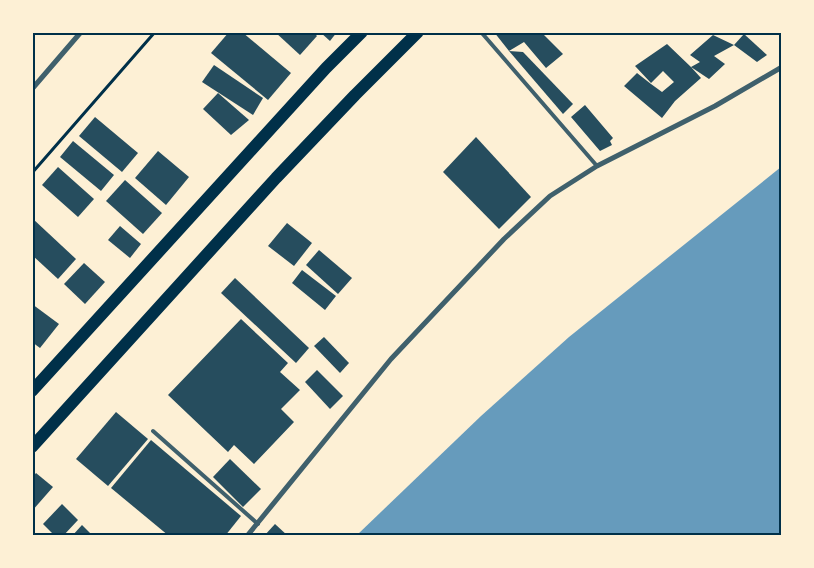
<svg xmlns="http://www.w3.org/2000/svg" width="814" height="568" viewBox="0 0 814 568" font-family="Mulish,sans-serif">
<rect width="100%" height="100%" fill="#fdf0d5"/>
<!-- water -->
<polygon fill="#669bbc" points="781,167 781,535 357,535 481,416 569,337"/>
<!-- building -->
<g fill="#264d5e">
<polygon points="229,32 242,32 291,73 268,100 211,53"/>
<polygon points="275,32 313,32 317,36 300,55"/>
<polygon points="320,32 337,32 330,41"/>
<polygon points="494,32 541,32 563,54 546,68 524,42 509,51"/>
<polygon points="744,34 767,55 757,62 734,45"/>
<polygon points="713,35 734,45 714,56 725,64 709,79 691,67 701,78 675,101 662,118 624,86 637,73 651,84 662,92 674,82 663,71 651,83 635,66 667,44 691,67 700,62 690,55"/>
<polygon points="509,51 523,52 573,104 563,114"/>
<polygon points="214,65 263,98 253,115 202,82"/>
<polygon points="218,93 249,120 231,135 203,109"/>
<polygon points="585,105 613,138 610,141 612,145 600,151 571,117"/>
<polygon points="95,117 138,153 122,172 79,136"/>
<polygon points="476,137 531,197 499,229 443,172"/>
<polygon points="73,141 114,175 101,191 60,157"/>
<polygon points="158,151 189,177 166,205 135,178"/>
<polygon points="58,167 94,199 78,217 42,185"/>
<polygon points="125,180 162,213 143,234 106,201"/>
<polygon points="32,218 76,259 58,279 32,255"/>
<polygon points="287,223 312,243 294,266 268,246"/>
<polygon points="120,226 141,244 130,258 108,240"/>
<polygon points="319,250 352,278 338,294 306,265"/>
<polygon points="84,263 105,282 85,304 64,284"/>
<polygon points="302,270 336,296 325,310 292,283"/>
<polygon points="235,278 309,348 296,363 221,293"/>
<polygon points="32,304 59,324 40,348 32,342"/>
<polygon points="241,319 288,363 280,372 300,390 281,409 294,422 254,464 234,445 228,452 168,395"/>
<polygon points="324,337 349,363 340,373 314,346"/>
<polygon points="317,370 343,396 330,409 305,382"/>
<polygon points="116,412 148,439 108,486 76,459"/>
<polygon points="151,440 241,516 225,536 169,536 111,488"/>
<polygon points="230,459 261,489 243,507 213,477"/>
<polygon points="36,473 53,487 32,511 32,478"/>
<polygon points="62,504 78,520 63,536 55,536 43,524"/>
<polygon points="275,524 288,536 264,536"/>
<polygon points="82,525 93,536 72,536"/>
</g>
<g fill="none" stroke-linecap="round" stroke-linejoin="round">
<!-- path -->
<polyline stroke="#003049" stroke-width="3" points="32,173 155,32"/>
<!-- service -->
<g stroke="#3f606c" stroke-width="4">
<polyline points="481,32 597,166"/>
<polyline points="153,431 258,524"/>
</g>
<!-- minor -->
<g stroke="#3f606c" stroke-width="5">
<polyline points="32,89 81,32"/>
<polyline points="247,536 391,359 504,239 550,196 597,166 715,106 782,67"/>
</g>
<!-- primary -->
<g stroke="#003049" stroke-width="12">
<polyline points="32,391 326,68 362,32"/>
<polyline points="32,447 276,178 355,95 418,32"/>
</g>
</g>
<!-- border -->
<rect width="814" height="568" fill="none" stroke="#fdf0d5" stroke-width="68"/>
<rect x="34" y="34" width="746" height="500" fill="none" stroke="#003049" stroke-width="2"/>
</svg>
